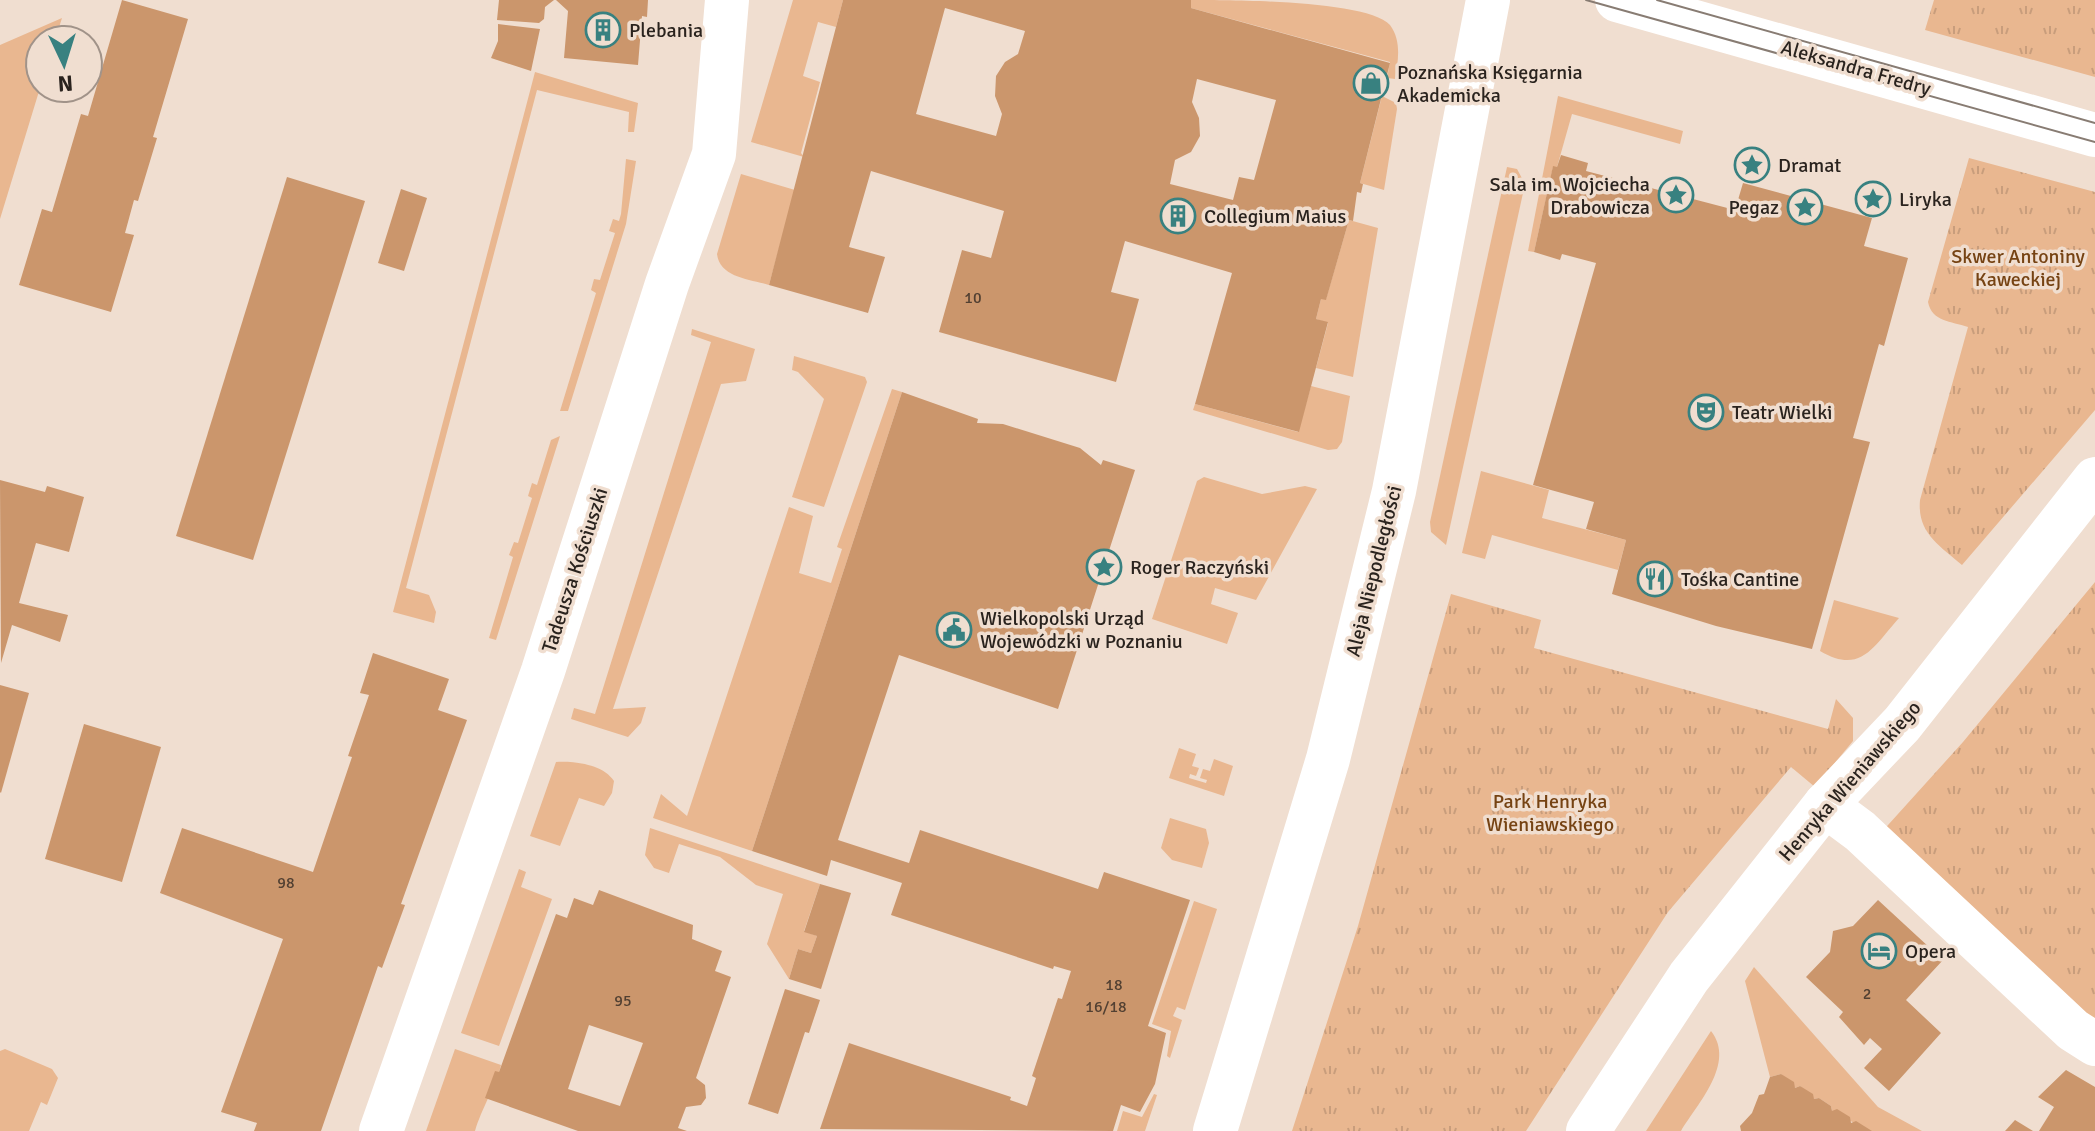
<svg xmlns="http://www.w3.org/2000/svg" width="2095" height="1131" viewBox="0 0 2095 1131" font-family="Signika,sans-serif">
<defs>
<pattern id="park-tufts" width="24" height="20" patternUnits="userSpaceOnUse" patternTransform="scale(2)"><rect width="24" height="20" fill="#e9b790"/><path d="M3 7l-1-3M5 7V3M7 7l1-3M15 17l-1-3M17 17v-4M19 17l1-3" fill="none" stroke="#c89d7c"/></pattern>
</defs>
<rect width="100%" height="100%" fill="#f0ded0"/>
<!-- green -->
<g fill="#e9b790">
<polygon points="793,0 843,0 836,27 818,22 803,76 820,82 801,153 804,157 751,142"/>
<path d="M 1191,0 C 1229,0 1368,0 1390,25 C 1402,41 1398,62 1395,79 L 1387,78 L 1390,62 L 1191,8 Z"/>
<polygon points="62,18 55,40 40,40 40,88 0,219 0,45"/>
<polygon points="535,72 638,103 634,132 628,132 629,112 537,90 406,588 429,595 436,612 434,623 393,612"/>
<polygon points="1382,96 1396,103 1397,109 1384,190 1360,183"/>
<polygon points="1558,96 1683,131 1680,144 1572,114 1557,167 1553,167 1534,252 1528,251"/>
<polygon points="626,159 636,161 626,224 568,411 560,411 596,293 591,290 594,279 600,280 615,233 609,231 613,219 619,221 621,214"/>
<polygon points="1507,167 1517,169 1525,184 1446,545 1431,532 1430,522"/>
<path d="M 741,174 L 795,190 L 769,285 C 750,279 720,278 717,254 Z"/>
<polygon points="1349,220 1378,228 1353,377 1316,368 1328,323 1316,319 1321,299 1326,299"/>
<polygon points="692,329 755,349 746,381 721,384 613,709 646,707 641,723 628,737 571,719 574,708 595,714 711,342 691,335"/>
<polygon points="794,356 865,377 867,382 824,507 792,497 824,399 798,372 792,370"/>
<polygon points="1311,386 1350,396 1342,442 1337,449 1328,450 1193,410 1195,404 1298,432"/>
<polygon points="892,389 902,392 752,851 653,818 661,794 687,816 789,507 813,516 799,573 831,583 842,549 837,547"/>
<polygon points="560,436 496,640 489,638 513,557 509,555 514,542 518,543 532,498 528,496 532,483 537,485 551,440"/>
<polygon points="1481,471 1549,490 1542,518 1626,540 1618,570 1492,535 1485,559 1462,553"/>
<polygon points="1204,477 1262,494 1305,486 1317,489 1256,600 1215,588 1211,604 1238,613 1227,644 1152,619 1197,481"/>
<path d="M 1834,600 L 1899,618 C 1873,647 1861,675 1820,651 Z"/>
<polygon points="1179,748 1196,754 1192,766 1199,768 1196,776 1190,774 1189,778 1206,783 1207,780 1200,778 1203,769 1210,771 1214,759 1233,766 1224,796 1169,778"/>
<path d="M 556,762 C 574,761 603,764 614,781 L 612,793 L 604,806 L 579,798 L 560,846 L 530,836 Z"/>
<polygon points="1170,818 1206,829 1209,843 1202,868 1172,860 1161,848"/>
<polygon points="650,828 820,884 804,931 817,936 811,953 798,949 789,979 767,944 783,894 756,885 720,857 679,844 669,873 654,868 645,855"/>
<polygon points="519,869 526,872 521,887 552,899 499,1046 461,1033"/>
<polygon points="1194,901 1217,909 1185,1010 1177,1007 1173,1016 1182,1020 1170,1058 1167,1056 1171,1031 1152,1024"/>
<polygon points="1754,967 1878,1107 1922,1131 1869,1131 1832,1111 1831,1106 1819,1098 1814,1099 1800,1086 1795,1088 1781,1074 1770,1077 1745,981"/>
<path d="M 1711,1031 C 1736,1063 1698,1103 1681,1131 L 1646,1131 Z"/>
<polygon points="5,1049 52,1069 58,1078 47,1105 41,1102 29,1131 0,1131 0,1051"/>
<path d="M 455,1049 L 501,1065 C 497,1083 481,1110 475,1131 L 426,1131 Z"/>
<polygon points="1154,1094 1157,1095 1145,1131 1117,1131 1123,1111 1142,1117"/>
</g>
<!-- park -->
<g fill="url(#park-tufts)">
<polygon points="1934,0 2095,0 2095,77 1925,30"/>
<path d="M 1969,158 L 2095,192 L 2095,410 L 1962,565 C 1939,545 1917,533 1920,500 L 1968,327 C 1951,321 1932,322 1928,302 Z"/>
<polygon points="2095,582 2095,1031 1879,835 1963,742"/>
<polygon points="1451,594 1541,620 1534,648 1828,729 1836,699 1853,718 1853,741 1815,787 1791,767 1668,912 1526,1131 1292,1131 1358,926"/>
</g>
<!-- building -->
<g fill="#cb966c" fill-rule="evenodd">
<polygon points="122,0 188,19 153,137 157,138 138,201 134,200 125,233 134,235 111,312 19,285 42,209 52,212 81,114 88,116"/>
<polygon points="499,0 554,0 545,7 544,19 539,23 497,20"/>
<polygon points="556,0 648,0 647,17 642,16 638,65 564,58 568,11"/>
<path d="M 843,0 L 1191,0 L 1191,8 L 1390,63 L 1360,183 L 1363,184 L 1361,193 L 1357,192 L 1353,221 L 1349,220 L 1326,300 L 1321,299 L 1316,319 L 1328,322 L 1299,432 L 1195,404 L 1232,273 L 1125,241 L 1111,292 L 1139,299 L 1116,382 L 939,332 L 962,250 L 991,258 L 1004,211 L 871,171 L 849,247 L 885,257 L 868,313 L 769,285 ZM 945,8 L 1025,31 L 1018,54 L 1005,62 L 996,76 L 995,96 L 1002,114 L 996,136 L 916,114 ZM 1197,79 L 1276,100 L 1254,180 L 1239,177 L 1233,200 L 1170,184 L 1175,160 L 1191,152 L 1200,136 L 1199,118 L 1192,102 Z"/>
<polygon points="498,24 540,29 531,71 491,58 498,41"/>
<polygon points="1561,155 1588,163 1586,171 1735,210 1743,183 1872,218 1864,246 1908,258 1884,346 1879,344 1853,438 1870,442 1812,649 1716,626 1612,594 1626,540 1586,529 1594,502 1533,485 1596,263 1562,254 1560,260 1534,252 1553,166 1557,167"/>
<polygon points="287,177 365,201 253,560 176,536"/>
<polygon points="401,189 427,198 404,271 378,263"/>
<polygon points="902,392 978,419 977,423 1003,424 1080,448 1101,465 1103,460 1135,470 1058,709 899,655 838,840 909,863 920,830 1098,889 1104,872 1190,900 1148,1026 1166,1033 1155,1084 1140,1112 1121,1105 1113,1131 820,1129 849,1043 1011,1097 1010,1100 1027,1106 1036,1078 1032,1076 1058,998 1062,999 1071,971 1054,966 1053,969 891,915 902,883 831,860 827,876 752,851"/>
<polygon points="0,480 45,492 47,486 84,497 69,552 36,543 19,603 68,615 60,642 12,625 1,663"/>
<polygon points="373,653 449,679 438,710 467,720 401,904 405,905 382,968 378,966 321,1131 254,1131 257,1123 221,1112 283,939 160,893 182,828 313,872 352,757 348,756 369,695 360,693"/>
<polygon points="0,685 29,693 1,793 0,792"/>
<polygon points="84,724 161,747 122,882 45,859"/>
<polygon points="820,884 851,893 821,989 789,979 798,949 811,953 817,936 804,932"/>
<path d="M 599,890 L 693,925 L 692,939 L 722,951 L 715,971 L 731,977 L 696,1078 L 705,1085 L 706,1098 L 701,1105 L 686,1107 L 678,1128 L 687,1131 L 578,1131 L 485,1098 L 495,1071 L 499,1072 L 556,914 L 567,918 L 574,898 L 593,905 ZM 589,1025 L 643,1043 L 620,1106 L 568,1089 Z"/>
<polygon points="1878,900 1943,960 1906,1000 1941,1033 1889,1091 1864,1068 1882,1049 1870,1038 1864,1045 1839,1017 1843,1012 1806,977 1830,952 1833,931 1853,926"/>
<polygon points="785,989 820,1000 809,1033 805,1032 778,1114 748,1104"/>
<polygon points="2066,1070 2095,1087 2095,1131 2039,1131 2054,1107 2038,1097"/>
<polygon points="1781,1074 1794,1082 1795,1088 1800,1086 1813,1094 1814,1099 1819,1098 1831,1106 1832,1111 1837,1109 1850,1117 1851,1123 1856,1121 1872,1131 1741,1131 1740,1126 1752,1113 1759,1095 1764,1094 1770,1077"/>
<polygon points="2015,1120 2033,1131 2005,1131"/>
</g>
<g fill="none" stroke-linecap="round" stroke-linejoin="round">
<!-- minor -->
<g stroke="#fff" stroke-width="44">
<polyline points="1617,0 2095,135"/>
<polyline points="1825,805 1860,831 2073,1030 2095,1044"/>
<polyline points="381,1131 543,671 667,284 714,154 727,0"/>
<polyline points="1215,1131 1328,759 1394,491 1488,0"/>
<polyline points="1588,1131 1689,977 1825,805 1902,724 2095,479"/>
</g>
<!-- tram -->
<g stroke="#887c73" stroke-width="2">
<polyline points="1586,0 2095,142"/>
<polyline points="1657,0 2095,123"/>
</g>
</g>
<!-- icons -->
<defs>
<g id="building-ring" transform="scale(1.8)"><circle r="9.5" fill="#f0ded0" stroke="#388180" stroke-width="1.5"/><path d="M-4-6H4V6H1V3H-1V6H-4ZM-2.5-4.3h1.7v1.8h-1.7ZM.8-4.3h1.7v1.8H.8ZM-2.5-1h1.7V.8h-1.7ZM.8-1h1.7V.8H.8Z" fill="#388180"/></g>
<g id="shop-ring" transform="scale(1.8)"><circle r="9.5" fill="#f0ded0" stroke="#388180" stroke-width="1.5"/><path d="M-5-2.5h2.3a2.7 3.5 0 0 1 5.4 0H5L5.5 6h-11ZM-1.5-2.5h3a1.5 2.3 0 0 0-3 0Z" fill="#388180"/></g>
<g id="sight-ring" transform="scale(1.8)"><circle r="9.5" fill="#f0ded0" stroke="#388180" stroke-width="1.5"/><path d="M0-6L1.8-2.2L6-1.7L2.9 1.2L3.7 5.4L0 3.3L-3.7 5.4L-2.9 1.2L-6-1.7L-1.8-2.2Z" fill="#388180"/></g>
<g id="theatre-ring" transform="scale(1.8)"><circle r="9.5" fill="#f0ded0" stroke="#388180" stroke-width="1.5"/><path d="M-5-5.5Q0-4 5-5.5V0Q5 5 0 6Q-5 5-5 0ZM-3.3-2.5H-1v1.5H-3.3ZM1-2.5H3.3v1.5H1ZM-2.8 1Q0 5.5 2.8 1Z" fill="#388180"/></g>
<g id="restaurant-ring" transform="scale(1.8)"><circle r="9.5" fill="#f0ded0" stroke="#388180" stroke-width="1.5"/><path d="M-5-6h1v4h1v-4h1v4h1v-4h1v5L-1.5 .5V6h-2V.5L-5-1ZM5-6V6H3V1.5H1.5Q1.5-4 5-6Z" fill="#388180"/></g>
<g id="civic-ring" transform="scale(1.8)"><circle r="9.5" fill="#f0ded0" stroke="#388180" stroke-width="1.5"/><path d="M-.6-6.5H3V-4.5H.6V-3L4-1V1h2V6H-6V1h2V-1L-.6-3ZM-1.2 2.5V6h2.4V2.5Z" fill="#388180"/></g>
<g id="hotel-ring" transform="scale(1.8)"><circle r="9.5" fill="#f0ded0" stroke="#388180" stroke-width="1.5"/><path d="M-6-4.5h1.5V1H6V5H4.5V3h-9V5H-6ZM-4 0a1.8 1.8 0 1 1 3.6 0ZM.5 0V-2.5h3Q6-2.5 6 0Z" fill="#388180"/></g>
</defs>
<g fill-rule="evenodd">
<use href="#building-ring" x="603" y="30"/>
<use href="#shop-ring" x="1371" y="83"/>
<use href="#sight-ring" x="1752" y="165"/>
<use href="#sight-ring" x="1676" y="195"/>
<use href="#sight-ring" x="1873" y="199"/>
<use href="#sight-ring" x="1805" y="207"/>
<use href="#building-ring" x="1178" y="216"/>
<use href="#theatre-ring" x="1706" y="412"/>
<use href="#sight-ring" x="1104" y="567"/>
<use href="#restaurant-ring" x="1655" y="579"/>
<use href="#civic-ring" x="954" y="630"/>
<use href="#hotel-ring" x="1879" y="951"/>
</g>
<g text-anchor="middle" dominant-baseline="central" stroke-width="7" stroke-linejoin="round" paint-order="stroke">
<!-- number labels -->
<g font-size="16" fill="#524032">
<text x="973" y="298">10</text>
<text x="286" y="883">98</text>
<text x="1114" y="985">18</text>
<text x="1867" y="994">2</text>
<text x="623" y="1001">95</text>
<text x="1106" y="1007">16/18</text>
</g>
<!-- poi labels -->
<g font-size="20" fill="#2a231e" stroke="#f0ded0" text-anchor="start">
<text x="629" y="30">Plebania</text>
<text x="1397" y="72">Poznańska Księgarnia<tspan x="1397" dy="23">Akademicka</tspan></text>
<text x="1778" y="165">Dramat</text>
<text x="1650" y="184" text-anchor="end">Sala im. Wojciecha<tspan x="1650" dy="23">Drabowicza</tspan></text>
<text x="1899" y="199">Liryka</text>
<text x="1779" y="207" text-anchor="end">Pegaz</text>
<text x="1204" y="216">Collegium Maius</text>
<text x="1732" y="412">Teatr Wielki</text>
<text x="1130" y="567">Roger Raczyński</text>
<text x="1681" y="579">Tośka Cantine</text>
<text x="980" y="618">Wielkopolski Urząd<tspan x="980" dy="23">Wojewódzki w Poznaniu</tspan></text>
<text x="1905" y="951">Opera</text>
</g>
<!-- street labels -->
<g font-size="20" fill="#2a231e" stroke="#f0ded0">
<text transform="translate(1856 68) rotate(16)">Aleksandra Fredry</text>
<text transform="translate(575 570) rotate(-72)">Tadeusza Kościuszki</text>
<text transform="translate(1374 571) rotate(-76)">Aleja Niepodległości</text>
<text transform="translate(1850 781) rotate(-49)">Henryka Wieniawskiego</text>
</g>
<!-- park labels -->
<g font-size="20" fill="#764313" stroke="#f0ded0">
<text x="2018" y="256">Skwer Antoniny<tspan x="2018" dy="23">Kaweckiej</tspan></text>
<text x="1550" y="801">Park Henryka<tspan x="1550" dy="23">Wieniawskiego</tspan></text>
</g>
</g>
<!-- north arrow -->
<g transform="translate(64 64) rotate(176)"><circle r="38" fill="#f0ded0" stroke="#a19389" stroke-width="2"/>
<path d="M0-6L14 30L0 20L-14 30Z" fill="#388180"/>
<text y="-12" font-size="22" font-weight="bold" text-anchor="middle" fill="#2a231e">N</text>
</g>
</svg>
